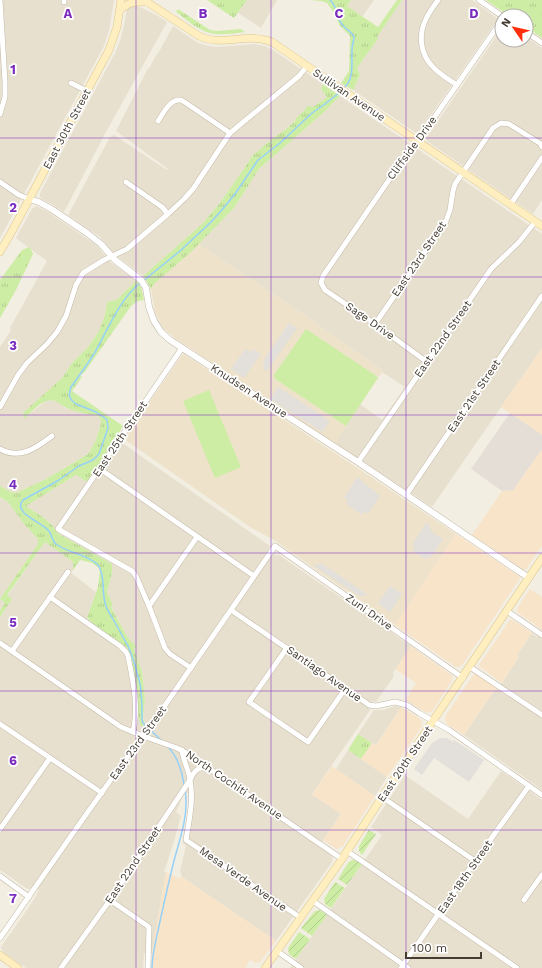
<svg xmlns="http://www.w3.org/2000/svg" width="542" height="968" viewBox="0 0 542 968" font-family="'Work Sans',sans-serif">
<defs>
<pattern id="grass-tufts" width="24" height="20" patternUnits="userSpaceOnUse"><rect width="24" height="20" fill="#cdeda5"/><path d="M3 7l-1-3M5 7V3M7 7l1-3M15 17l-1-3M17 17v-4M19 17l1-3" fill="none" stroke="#b1cc8e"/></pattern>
<pattern id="garden-furrows" width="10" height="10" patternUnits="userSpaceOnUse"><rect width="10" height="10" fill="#cdeda5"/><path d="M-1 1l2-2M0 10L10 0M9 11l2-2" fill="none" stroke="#b1cc8e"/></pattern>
</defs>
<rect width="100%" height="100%" fill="#f3eee2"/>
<!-- residential -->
<g fill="#e8e0cf">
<polygon points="0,0 114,0 109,30 104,46 0,238"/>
<polygon points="247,0 277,0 261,28 238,13"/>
<polygon points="351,0 374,0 362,17 347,6"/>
<polygon points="402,0 472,0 498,19 419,132 416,133 353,90 360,75 357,68 378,39 376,37"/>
<polygon points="134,4 158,16 167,22 106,132 64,212 50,203 42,199 40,197 40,193 115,53 120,41 124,26 127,8"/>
<polygon points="173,26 198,43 209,46 217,47 255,44 265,46 273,50 323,84 321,89 327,97 313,107 306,110 285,130 252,156 243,170 219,204 203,223 143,276 110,251 106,244 100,237 68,215 110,137 114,135 167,170 168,169 116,131 147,70 151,66 151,64 155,57 160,50"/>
<polygon points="502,28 502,40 526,40 526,37 542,48 542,200 533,214 427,141 426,138"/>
<polygon points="340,96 542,234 542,348 432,507 338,445 338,438 360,404 382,420 405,387 382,372 383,371 304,315 198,244 234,208 259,169 322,114"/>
<polygon points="36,206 48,212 93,243 99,248 109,261 136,280 131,286 116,300 107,302 105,315 99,331 89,346 72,363 63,377 23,414 24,418 42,404 46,401 51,400 57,401 66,408 100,417 101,423 96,440 88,454 46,479 16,493 11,492 0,486 0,347 11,330 10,328 47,261 16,238 32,209"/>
<polygon points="115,438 270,546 268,550 275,555 279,555 411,646 393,673 394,676 376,702 372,701 370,710 312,794 341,814 319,846 331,855 333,858 332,862 276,941 182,877 180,871 186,845 183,844 189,805 189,794 187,793 185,793 182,798 176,812 181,816 175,838 164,872 166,872 152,953 144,953 143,968 26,968 3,952 1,947 35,898 39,890 33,886 29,889 26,888 0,870 0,617 12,599 7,596 45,542 73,562 73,570 71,573 96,592 87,618 98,628 126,647 128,650 131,656 138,697 137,711 143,724 145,723 143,719 145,699 142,672 134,649 136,647 128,638 111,606 113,605 107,592 112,573 112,564 59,534 48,521 26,506 76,475 87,482"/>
<polygon points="0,497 8,502 24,524 38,539 38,544 0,599 5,603 0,610"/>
<polygon points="542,630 542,790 464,735 496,688 498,689 519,657 517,655 532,633 537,637"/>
<polygon points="395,706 401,707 376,745 358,734 374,710 383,710"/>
<polygon points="348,750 387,777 375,796 336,769"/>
<polygon points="501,771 542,800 542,968 290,968 382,835 371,827 405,775 468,819"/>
</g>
<!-- commercial -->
<g fill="#f8e4c9">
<polygon points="542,348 542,435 501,407"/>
<polygon points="542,449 542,545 526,569 524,570 472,535 502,491 513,490"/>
<polygon points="456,534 519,576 520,578 462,665 458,667 456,667 395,625"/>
<polygon points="530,589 542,597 542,630 517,612 517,609"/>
<polygon points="510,620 513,620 532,633 517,655 519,657 502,683 480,667 479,665"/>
<polygon points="411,646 451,675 452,676 452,680 433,710 429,712 425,712 406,700 416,683 395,669"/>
<polygon points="474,674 476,674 496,688 464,735 447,724 445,718 447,714"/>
<polygon points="401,707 419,718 421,721 422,726 387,777 361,759 372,743 376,745"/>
<polygon points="332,766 375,796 343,846 337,849 335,848 323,840 341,814 312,795"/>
<polygon points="166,872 178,878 182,877 276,941 260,962 256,963 250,960 246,966 248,968 152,968 152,953 154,939"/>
</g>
<!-- industrial -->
<polygon fill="#e4ded7" points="510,413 542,435 542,449 513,490 502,491 471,469"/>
<!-- education -->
<g fill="#eee3ca">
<polygon points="198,244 304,315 383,371 378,378 375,375 275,379 346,426 338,438 338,445 176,339 165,330 161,325 155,313 151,289 154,284"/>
<polygon points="184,354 356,467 456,534 395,625 274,540 250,527 124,439 182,355"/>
</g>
<!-- grass -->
<g fill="url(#grass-tufts)">
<polygon points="207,0 247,0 234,18"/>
<polygon points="309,0 351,0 347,6 378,27 397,0 402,0 377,37 378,39 357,68 360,75 353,90 341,83 349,71 350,36 340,26 332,10 327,3 321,1"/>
<polygon points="486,0 542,0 542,38 526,27 526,16 509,16"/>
<path d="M 178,9 L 210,30 L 217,31 L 241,29 L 245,32 C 234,33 221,36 210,33 C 199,31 186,19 176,12 Z"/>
<polygon points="323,84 340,96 322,114 259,169 234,208 192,251 154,284 151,289 146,280 143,276 203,223 219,204 243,170 252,156 272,139 285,130 295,121 296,118 305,110 307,106 313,107 327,97 321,89"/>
<polygon points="29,247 31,249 33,254 16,290 0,318 0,280 22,250"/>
<path d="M 136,280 L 141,287 L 144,300 L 138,301 L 131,306 L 84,373 L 83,373 L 80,376 L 82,377 L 72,391 L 123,426 L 87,482 L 76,475 L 26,506 C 39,515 50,520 59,534 L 112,564 L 112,573 L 107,592 L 113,605 L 111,607 L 128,638 L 137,647 L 134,649 L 142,672 L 145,699 L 143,719 L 145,723 L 142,726 L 141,726 L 137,711 L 138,697 L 131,656 L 126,647 L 98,628 L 87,618 L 98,587 L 100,569 L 92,563 L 80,560 L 73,570 L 73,562 L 45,542 L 7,595 L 12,599 L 0,617 L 0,610 L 5,603 L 0,599 L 38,544 L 38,539 L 24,524 L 8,502 L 0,497 L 0,486 L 11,492 L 16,493 L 46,479 L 88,454 L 96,440 L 101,423 L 100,418 L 98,416 C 88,414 76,412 67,408 C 60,405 55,398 47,401 C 39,403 30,413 24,419 L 23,413 L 63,377 L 72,363 L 89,346 L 99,331 L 105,315 L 107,302 L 116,300 L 131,286 Z"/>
<polygon points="358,734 372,743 361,759 348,750"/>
</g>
<!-- garden -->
<g fill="url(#garden-furrows)">
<polygon points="369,830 376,834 362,855 359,851 359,846"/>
<polygon points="352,860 355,860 362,864 347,885 338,879 348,863"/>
<polygon points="335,882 345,888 331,908 325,904 324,899"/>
<polygon points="320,910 327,915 312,936 301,928 313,913 315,911"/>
<polygon points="299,932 310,939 296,959 289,954 288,948"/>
</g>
<!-- pitch -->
<g fill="#cdeda5">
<polygon points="306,329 375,375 378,378 346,426 275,379 274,375"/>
<polygon points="209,390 241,467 215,478 183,401"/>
</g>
<!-- parking -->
<g fill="#e3dfdb">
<polygon points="289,323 297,328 267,371 264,369 263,361"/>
<polygon points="245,349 250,352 253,349 261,354 244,378 231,369"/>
<polygon points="278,387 330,421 322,432 270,399"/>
<polygon points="357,477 380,496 368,514 364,511 362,515 346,504 348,500 344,498"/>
<polygon points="426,523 429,525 432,532 443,539 431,557 429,556 426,559 413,551 415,547 412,545"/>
<polygon points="321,563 368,595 359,596 314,566"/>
<polygon points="390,586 402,594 390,612 378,603"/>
<polygon points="440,738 447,738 453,742 454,740 484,760 469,782 434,758 422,775 414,769 432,743"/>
</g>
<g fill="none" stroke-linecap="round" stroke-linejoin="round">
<!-- stream -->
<g stroke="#96d1f8" stroke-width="1.5">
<path d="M 330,0 C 337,6 336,15 341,23 C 344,29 351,30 354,37 C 354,41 352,45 352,49 C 351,63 355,78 344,88"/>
<polyline points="143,281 180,251 210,223 221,211 235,194 258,160 280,143 312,113 325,104 340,92"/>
<path d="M 140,283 C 118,301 108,330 94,354 C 87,365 79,376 71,387 C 68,395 69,399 76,404 L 96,412 L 105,418 L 107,420 L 108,428 L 99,454 L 93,460 L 79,466 L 59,480 L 23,500 C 12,513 42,522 49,531 C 52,535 52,541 56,544 C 68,553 86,554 97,564 C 106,574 101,594 106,606 C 107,610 111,615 113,619 C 118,628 123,637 128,646 C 133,657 136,668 139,680 C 140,684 141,688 141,692 C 142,701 142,711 142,720 L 143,723 L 161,740"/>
<path d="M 168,747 C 178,757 182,771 184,785"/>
<path d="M 152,968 C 152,954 156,940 159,926 C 164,903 169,880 175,857 C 181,836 189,812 185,790"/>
</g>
<!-- minor casing -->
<g stroke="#c2b8a6" stroke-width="6">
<g id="minor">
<path d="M 438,0 C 434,6 429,12 426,19 C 418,35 420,55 434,68 C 441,75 449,80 457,85"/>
<polyline points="479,0 502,16"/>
<polyline points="64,2 64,0"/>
<polyline points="526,32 542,43"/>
<polyline points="71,83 87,91"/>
<polyline points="0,114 5,97 5,82 0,0"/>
<path d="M 158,121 C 163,114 170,99 180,100 C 182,100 184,102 186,103 L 230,133"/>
<polyline points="0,182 19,195 29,199"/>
<polyline points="126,182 162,207 168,214"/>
<polyline points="510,205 542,158"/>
<polyline points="375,324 446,221 450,210 453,191 455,184 493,128 501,123 509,124 541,144 542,147"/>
<polyline points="182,348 58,529 132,571 136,576 149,606 165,648 170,654 191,668"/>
<polyline points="427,362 375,324 325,290 321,283 323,276 404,158 413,148 502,20"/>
<polyline points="0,407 18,375 27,363 47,344 57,332 66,316 76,285 83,273 104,260 127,249 168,214 184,199 193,189 230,133 299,76 307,66"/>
<path d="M 0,449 C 20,460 36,448 52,436"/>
<polyline points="358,462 491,269 519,242 535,222"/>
<polyline points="100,469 254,576"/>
<polyline points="406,495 542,296"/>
<path d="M 50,597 L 120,646 L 126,652 L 128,656 C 133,681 139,707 133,732"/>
<polyline points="149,606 197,537"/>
<polyline points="231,610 365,702 369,705 376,706 395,702 407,705 419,713 449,730 542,795"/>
<polyline points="507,611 542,635"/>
<polyline points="0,643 121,727 143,736 177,748 188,754 342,859"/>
<polyline points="287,648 249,702 308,742 345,689"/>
<polyline points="12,651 68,572"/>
<polyline points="470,667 542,715"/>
<polyline points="0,724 102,793"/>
<path d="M 182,750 C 183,761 189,770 190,780 C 194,800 189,820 186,840 L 301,918"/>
<polyline points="382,797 475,861"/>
<polyline points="0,829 50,758"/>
<polyline points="347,851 517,968"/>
<polyline points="0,876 29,897"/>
<polyline points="110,900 149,927 148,968"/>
<polyline points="524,900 542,875"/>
<polyline points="313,901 408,968"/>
<path d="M 0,938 C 52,863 104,787 159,714 L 275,546 L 463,678"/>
<polyline points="277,951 301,968"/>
<path d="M 61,968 L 110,900 L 190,780 C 194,771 197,768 207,766"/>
<polyline points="401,968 475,861 529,786"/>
</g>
</g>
<!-- tertiary casing -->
<g stroke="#c2b8a6" stroke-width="7">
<polyline id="tertiary" points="29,199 39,202 53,210 87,233 101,244 115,260 141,280 146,288 149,307 154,321 161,332 170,340 358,462 529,578"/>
</g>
<!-- secondary casing -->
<g stroke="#dbc68e" stroke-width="8">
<g id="secondary">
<path d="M 144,0 L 199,36 C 222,47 249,32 272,42 L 542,226"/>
<path d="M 120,10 C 131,1 133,2 147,2"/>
<polyline points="0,252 11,233 109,50 117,27 121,0"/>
<polyline points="0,955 18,968"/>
<polyline points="265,968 342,859 382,797 542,558"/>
</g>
</g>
<!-- minor -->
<use href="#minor" stroke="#fff" stroke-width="5"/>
<!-- tertiary -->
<use href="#tertiary" stroke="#fff" stroke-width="6"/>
<!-- secondary -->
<use href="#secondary" stroke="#ffefc0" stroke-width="7"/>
</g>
<!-- grid -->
<path fill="none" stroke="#7b2cbf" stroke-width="1" stroke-opacity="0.55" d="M 136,0 L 136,968M 271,0 L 271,968M 406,0 L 406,968M 0,138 L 542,138M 0,277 L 542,277M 0,415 L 542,415M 0,553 L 542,553M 0,691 L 542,691M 0,830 L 542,830"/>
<g text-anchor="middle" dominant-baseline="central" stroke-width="3.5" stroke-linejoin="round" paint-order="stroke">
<!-- street labels -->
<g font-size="11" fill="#453d32" stroke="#fff">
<text transform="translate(349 95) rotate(34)">Sullivan Avenue</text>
<text transform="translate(67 129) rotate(-62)">East 30th Street</text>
<text transform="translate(412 148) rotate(-54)">Cliffside Drive</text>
<text transform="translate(419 259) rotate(-56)">East 23rd Street</text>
<text transform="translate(370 321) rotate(35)">Sage Drive</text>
<text transform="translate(443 339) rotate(-55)">East 22nd Street</text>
<text transform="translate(249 391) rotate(33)">Knudsen Avenue</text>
<text transform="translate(474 396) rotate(-56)">East 21st Street</text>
<text transform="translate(120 439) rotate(-56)">East 25th Street</text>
<text transform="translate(369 612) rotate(35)">Zuni Drive</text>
<text transform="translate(324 674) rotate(35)">Santiago Avenue</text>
<text transform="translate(138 743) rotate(-54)">East 23rd Street</text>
<text transform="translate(405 764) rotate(-56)">East 20th Street</text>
<text transform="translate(234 785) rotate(34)">North Cochiti Avenue</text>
<text transform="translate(133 865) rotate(-56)">East 22nd Street</text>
<text transform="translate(465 877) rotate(-55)">East 18th Street</text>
<text transform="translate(243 879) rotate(35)">Mesa Verde Avenue</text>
</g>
</g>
<g font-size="13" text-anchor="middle" font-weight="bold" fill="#7b2cbf" stroke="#fff" stroke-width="3.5" stroke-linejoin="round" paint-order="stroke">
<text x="68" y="18">A</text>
<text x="203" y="18">B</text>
<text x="339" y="18">C</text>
<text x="474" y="18">D</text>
<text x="13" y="74">1</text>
<text x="13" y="212">2</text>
<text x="13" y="350">3</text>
<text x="13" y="489">4</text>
<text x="13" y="627">5</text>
<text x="13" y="765">6</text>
<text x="13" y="903">7</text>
</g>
<!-- north arrow -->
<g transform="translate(514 28) rotate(304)"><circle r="19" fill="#ffffff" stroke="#b5b1ad"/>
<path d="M0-3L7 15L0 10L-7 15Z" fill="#ff2e0d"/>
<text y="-6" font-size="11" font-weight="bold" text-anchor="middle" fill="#453d32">N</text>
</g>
<!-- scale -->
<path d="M406 952v6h75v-6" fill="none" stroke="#453d32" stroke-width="2"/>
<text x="412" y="952" font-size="12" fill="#453d32" stroke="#ffffff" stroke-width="3" paint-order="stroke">100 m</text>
</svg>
